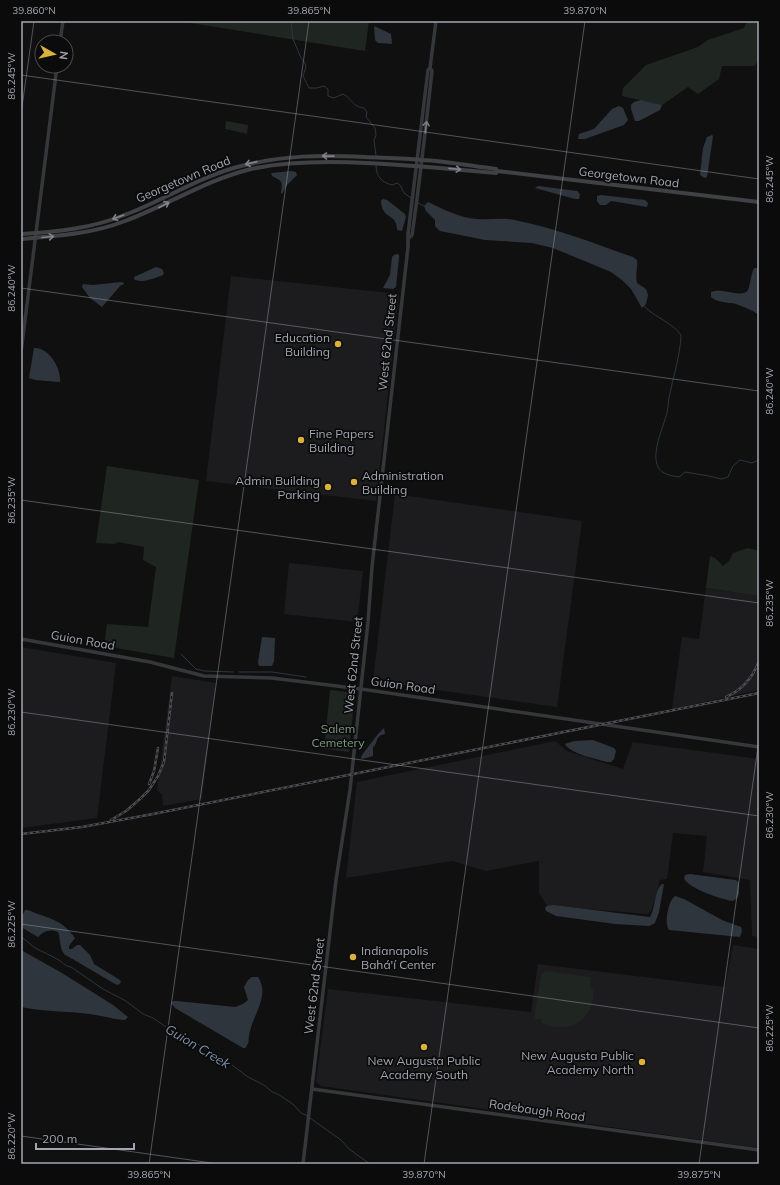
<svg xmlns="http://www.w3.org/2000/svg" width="780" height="1185" viewBox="0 0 780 1185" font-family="Mulish,sans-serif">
<rect width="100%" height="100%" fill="#101011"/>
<!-- built -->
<g fill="#1c1c1e">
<polygon points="231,276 399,294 376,501 206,481"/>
<polygon points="395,494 582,521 557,707 373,681"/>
<polygon points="289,563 363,571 357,622 284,614"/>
<polygon points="706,588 759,596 759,690 672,709 682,637 699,639"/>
<polygon points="21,647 116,663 97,818 21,828"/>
<polygon points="172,676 216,683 202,799 163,806 162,794 157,790"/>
<polygon points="555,741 567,751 623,769 632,744 632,742 759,759 759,937 752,936 750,880 703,872 707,836 673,833 667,879 660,880 652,909 648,914 547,906 539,893 539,861 486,871 452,861 346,878 357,782"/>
<polygon points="733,945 759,949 759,1148 321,1086 316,1082 328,989 531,1012 538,964 725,987"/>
</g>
<!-- green -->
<g fill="#1f2520">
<polygon points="178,21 369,21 365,51"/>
<polygon points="747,21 759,21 759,57 755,66 722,66 719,79 698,94 688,87 662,105 622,96 623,88 646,65 698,47 708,40 744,28"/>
<polygon points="226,121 248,125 247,134 225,129"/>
<polygon points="107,466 199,480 174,658 104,646 107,624 148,627 156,567 143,560 144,547 118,542 114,544 96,543"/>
<polygon points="748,548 759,551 759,596 706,588 710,556 715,558 723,566 729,561 733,553"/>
<polygon points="330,690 347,692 354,701 349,752 324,749"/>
<path d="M 546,971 L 591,977 L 590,986 C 594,990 594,994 593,1000 C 587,1025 565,1033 542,1023 L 541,1019 L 534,1019 L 541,975 Z"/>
</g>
<!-- water -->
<g fill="#2f353c">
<polygon points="374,26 391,34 392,44 378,43 375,40"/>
<polygon points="641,100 662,105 660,110 639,121 635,121 631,109 631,105 634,102"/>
<polygon points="619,106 623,108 628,120 624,125 585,139 578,139 579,134 594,129 612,109"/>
<polygon points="712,135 713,136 707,177 705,178 700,175 703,148 707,137"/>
<path d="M 292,171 L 296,172 L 297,175 L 287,185 L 282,194 L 281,193 C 283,181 282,181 272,176 L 271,173 Z"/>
<polygon points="538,186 577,191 580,194 579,199 575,199 535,188"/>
<polygon points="601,195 645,200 648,203 647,207 611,201 606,205 600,205 597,201 597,196"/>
<path d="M 383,199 L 387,200 L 405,214 L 406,217 L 402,231 L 397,230 C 397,212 382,221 381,201 Z"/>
<path d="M 428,202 C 443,209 460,218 477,219 C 491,220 505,217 519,221 C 559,229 595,244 633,257 L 637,260 C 638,268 635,275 637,283 L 646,289 L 648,295 L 646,304 L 642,308 L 631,289 L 622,280 L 611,272 L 553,248 L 532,243 L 485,240 L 440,231 L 435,226 L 435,220 L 426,211 L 424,206 Z"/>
<polygon points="397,254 399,255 399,258 396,287 393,289 383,288 390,275 392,257 394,255"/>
<path d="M 156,267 L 162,269 L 164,273 L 163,275 C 156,278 141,284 134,279 L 134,277 Z"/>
<path d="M 754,268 L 759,268 L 759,315 C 752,310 744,307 736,304 C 728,302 717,303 711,297 L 711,292 C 722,287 742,299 748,290 C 750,286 751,274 754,268 Z"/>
<polygon points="121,282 124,283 124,284 120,286 102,307 90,298 82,287 83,284 93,285"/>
<path d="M 34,348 C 49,347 61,368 60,382 L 35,380 L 29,378 Z"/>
<polygon points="262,637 275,638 274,661 272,666 259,666 258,662"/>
<path d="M 384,728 L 385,734 C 374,736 379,743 373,747 L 373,756 L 362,759 L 361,758 L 362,755 L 378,734 Z"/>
<path d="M 593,740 L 614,748 L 616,751 L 614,759 L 611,762 L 607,762 C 597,759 570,754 565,744 L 574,741 Z"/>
<path d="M 690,874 L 735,880 L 739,882 L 739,894 L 737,898 L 733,901 C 723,900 687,888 684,878 L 685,875 Z"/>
<path d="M 662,884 L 664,884 L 659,912 L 655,923 L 649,926 L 615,924 L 556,916 L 546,911 L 545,908 L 547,906 L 553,905 L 650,917 C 656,907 654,890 662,884 Z"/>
<path d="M 675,896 L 684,899 L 722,920 L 741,927 L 742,931 L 740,937 L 669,930 C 664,923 668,901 675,896 Z"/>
<path d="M 25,910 L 28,910 C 48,919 61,918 75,938 L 69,946 L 69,949 L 72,949 L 77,945 L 80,945 L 90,955 L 94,964 L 120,980 L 121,982 L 118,985 L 115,984 L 64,954 C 59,947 61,939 58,932 C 49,929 44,931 38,937 L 21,927 L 21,918 Z"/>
<path d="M 21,950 L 62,973 L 113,1005 L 128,1017 L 125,1020 C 115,1020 101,1015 89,1014 C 67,1011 43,1012 21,1007 Z"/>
<path d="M 252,977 L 258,977 C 270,994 254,1014 250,1031 C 248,1037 250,1044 245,1048 L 243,1048 L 175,1008 L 171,1003 L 173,1001 L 177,1001 L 235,1007 L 243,1004 L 248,1000 L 244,987 L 248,980 Z"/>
</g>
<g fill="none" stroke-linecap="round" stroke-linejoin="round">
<!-- stream -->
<g stroke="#2f353c" stroke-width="1">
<path d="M 291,21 L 293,39 L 301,58 L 305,63 L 306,67 L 303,76 L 309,88 L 317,88 L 324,86 L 328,89 L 328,96 L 334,98 L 343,94 C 352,98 352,107 364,108 L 367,112 L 366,117 L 375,128 L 376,135 L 374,140 L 376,156"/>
<path d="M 376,165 C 376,176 381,182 392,185 L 397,183 L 400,185 L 404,193 L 411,198"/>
<polyline points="418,203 424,206"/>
<path d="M 644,306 C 655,318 672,322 681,335 C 680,357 673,377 669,398 C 668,403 668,408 667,413 C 663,428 651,453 658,467 C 661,474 672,476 679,477 L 685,472 L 709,476 L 721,479 L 728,477 L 733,466 L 740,460 L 752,463 L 759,460"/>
<polyline points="181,654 196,669 204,671 233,672"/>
<polyline points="239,672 272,672 306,677"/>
<path d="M 21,937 C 27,940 31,946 37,949 C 43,952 50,955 57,959 C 63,962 64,966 71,967 L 103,989 L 126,1001 L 143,1014 L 153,1018 L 175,1033 L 196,1043 L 228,1062 L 248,1077 L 264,1085 L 271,1091 L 281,1096 L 294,1105 L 301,1113 L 308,1116"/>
<polyline points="310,1118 341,1140 349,1149 370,1164"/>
</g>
<!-- tertiary -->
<g stroke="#36373a" stroke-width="3.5">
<polyline points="60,42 63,21"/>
<path d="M 409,238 L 412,235 C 420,180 426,126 432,71 L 430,68"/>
<polyline points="21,352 57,66"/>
<polyline points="21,639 150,662 204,676 272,678 361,689 759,747"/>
<polyline points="312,1089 759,1150"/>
<polyline points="303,1164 336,880 350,790 368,622 372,567 408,247 408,234 428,70 430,68 436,21"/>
</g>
<!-- secondary -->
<g stroke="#404145" stroke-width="4">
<path d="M 21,234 C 57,232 94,228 127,214 C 166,199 201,176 241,166 C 285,155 320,155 364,157 C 383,158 402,158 421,160 C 447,161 471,166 496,169 L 497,171"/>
<path d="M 21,239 C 56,236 92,234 125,221 C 168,205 206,180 251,169 C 289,161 327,161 366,163 C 409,165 452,169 496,173 L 497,171 L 759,202"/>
</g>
<!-- rail casing -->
<g stroke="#4d4d52" stroke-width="2.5">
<g id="rail">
<path d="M 726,697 C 742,690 753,677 759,661"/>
<polyline points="149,784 154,771 158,748"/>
<polyline points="111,820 126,811 141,798 149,790 158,776 164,762 172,693"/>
<polyline points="21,834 82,827 153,814 759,693"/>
</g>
</g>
<!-- rail -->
<use href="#rail" stroke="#0b0b0c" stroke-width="1" stroke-dasharray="3" stroke-linecap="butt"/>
</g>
<!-- one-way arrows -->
<defs><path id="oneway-shaft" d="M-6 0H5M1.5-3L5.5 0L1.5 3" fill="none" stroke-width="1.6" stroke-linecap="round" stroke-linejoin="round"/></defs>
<use stroke="#777a81" href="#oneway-shaft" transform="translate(426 127) rotate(-83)"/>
<g stroke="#80838b">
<use href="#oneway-shaft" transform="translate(328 156) rotate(-179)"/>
<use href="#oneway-shaft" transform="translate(251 163) rotate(167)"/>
<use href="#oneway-shaft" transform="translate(455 169) rotate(6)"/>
<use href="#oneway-shaft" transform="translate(164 205) rotate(-27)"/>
<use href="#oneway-shaft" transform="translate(118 217) rotate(160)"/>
<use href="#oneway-shaft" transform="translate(48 237) rotate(-5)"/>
</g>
<!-- ticks -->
<path fill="none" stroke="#a3a6b0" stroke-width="1" stroke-opacity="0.45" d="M 21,75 L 759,179M 21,114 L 34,21M 21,288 L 759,391M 21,500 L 759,603M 21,712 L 759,816M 21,924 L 759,1028M 21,1136 L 219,1164M 149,1164 L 309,21M 424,1164 L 585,21M 699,1164 L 759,740"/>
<!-- markers -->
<g fill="#dab13f" stroke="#0b0b0c" stroke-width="1.5">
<circle cx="338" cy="344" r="4"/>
<circle cx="301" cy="440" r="4"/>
<circle cx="354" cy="482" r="4"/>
<circle cx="328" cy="487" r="4"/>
<circle cx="353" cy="957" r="4"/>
<circle cx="424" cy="1047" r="4"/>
<circle cx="642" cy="1062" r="4"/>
</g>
<g text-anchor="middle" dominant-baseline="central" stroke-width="3.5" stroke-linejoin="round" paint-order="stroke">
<!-- street labels -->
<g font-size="12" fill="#a3a6b0" stroke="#0b0b0c">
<text transform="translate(629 177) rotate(7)">Georgetown Road</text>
<text transform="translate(183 179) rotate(-23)">Georgetown Road</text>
<text transform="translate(387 342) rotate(-84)">West 62nd Street</text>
<text transform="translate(83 640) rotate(10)">Guion Road</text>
<text transform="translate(353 665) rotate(-84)">West 62nd Street</text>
<text transform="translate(403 685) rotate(8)">Guion Road</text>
<text transform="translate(314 986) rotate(-83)">West 62nd Street</text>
<text transform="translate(537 1110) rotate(8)">Rodebaugh Road</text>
</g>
<!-- poi labels -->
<g font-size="12" fill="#a3a6b0" stroke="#0b0b0c" text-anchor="end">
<text x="330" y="337">Education<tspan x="330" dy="14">Building</tspan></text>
<text x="309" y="433" text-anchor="start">Fine Papers<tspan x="309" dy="14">Building</tspan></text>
<text x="362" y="475" text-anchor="start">Administration<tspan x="362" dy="14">Building</tspan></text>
<text x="320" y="480">Admin Building<tspan x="320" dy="14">Parking</tspan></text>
<text x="361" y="950" text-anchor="start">Indianapolis<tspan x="361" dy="14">Bahá'í Center</tspan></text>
<text x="634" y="1055">New Augusta Public<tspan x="634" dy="14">Academy North</tspan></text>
<text x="424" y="1060" text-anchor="middle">New Augusta Public<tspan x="424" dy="14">Academy South</tspan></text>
</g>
<!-- park labels -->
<g font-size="12" fill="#7c9980" stroke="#0b0b0c">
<text x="338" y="728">Salem<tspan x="338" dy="14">Cemetery</tspan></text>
</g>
<!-- water labels -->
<g font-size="13" font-style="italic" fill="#7d91a8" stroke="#0b0b0c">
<text transform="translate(198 1046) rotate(31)">Guion Creek</text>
</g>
</g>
<!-- border -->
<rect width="780" height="1185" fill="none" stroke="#0b0b0c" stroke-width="44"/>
<!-- north arrow -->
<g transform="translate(54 54) rotate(98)"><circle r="19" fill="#0b0b0c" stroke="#48494e"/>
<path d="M0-3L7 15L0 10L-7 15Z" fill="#dab13f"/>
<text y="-6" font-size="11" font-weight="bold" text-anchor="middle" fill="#a3a6b0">N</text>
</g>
<!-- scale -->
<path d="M36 1143v6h98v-6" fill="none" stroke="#a3a6b0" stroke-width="2"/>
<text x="42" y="1143" font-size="12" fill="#a3a6b0" stroke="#0b0b0c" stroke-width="3" paint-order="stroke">200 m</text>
<rect x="22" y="22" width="736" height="1141" fill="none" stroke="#a3a6b0" stroke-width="1.5"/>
<g font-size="10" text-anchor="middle" fill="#a3a6b0">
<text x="34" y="14">39.860°N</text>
<text x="309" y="14">39.865°N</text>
<text x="585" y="14">39.870°N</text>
<text transform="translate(11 76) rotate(-90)" y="4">86.245°W</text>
<text transform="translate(769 179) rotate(-90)" y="4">86.245°W</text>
<text transform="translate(11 288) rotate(-90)" y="4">86.240°W</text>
<text transform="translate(769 391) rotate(-90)" y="4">86.240°W</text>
<text transform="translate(11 500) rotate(-90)" y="4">86.235°W</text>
<text transform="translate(769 603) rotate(-90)" y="4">86.235°W</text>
<text transform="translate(11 712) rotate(-90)" y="4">86.230°W</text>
<text transform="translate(769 815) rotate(-90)" y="4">86.230°W</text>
<text transform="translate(11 924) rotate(-90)" y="4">86.225°W</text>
<text transform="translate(769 1028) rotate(-90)" y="4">86.225°W</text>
<text transform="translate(11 1136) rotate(-90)" y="4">86.220°W</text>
<text x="149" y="1178">39.865°N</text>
<text x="424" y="1178">39.870°N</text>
<text x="699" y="1178">39.875°N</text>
</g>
</svg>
